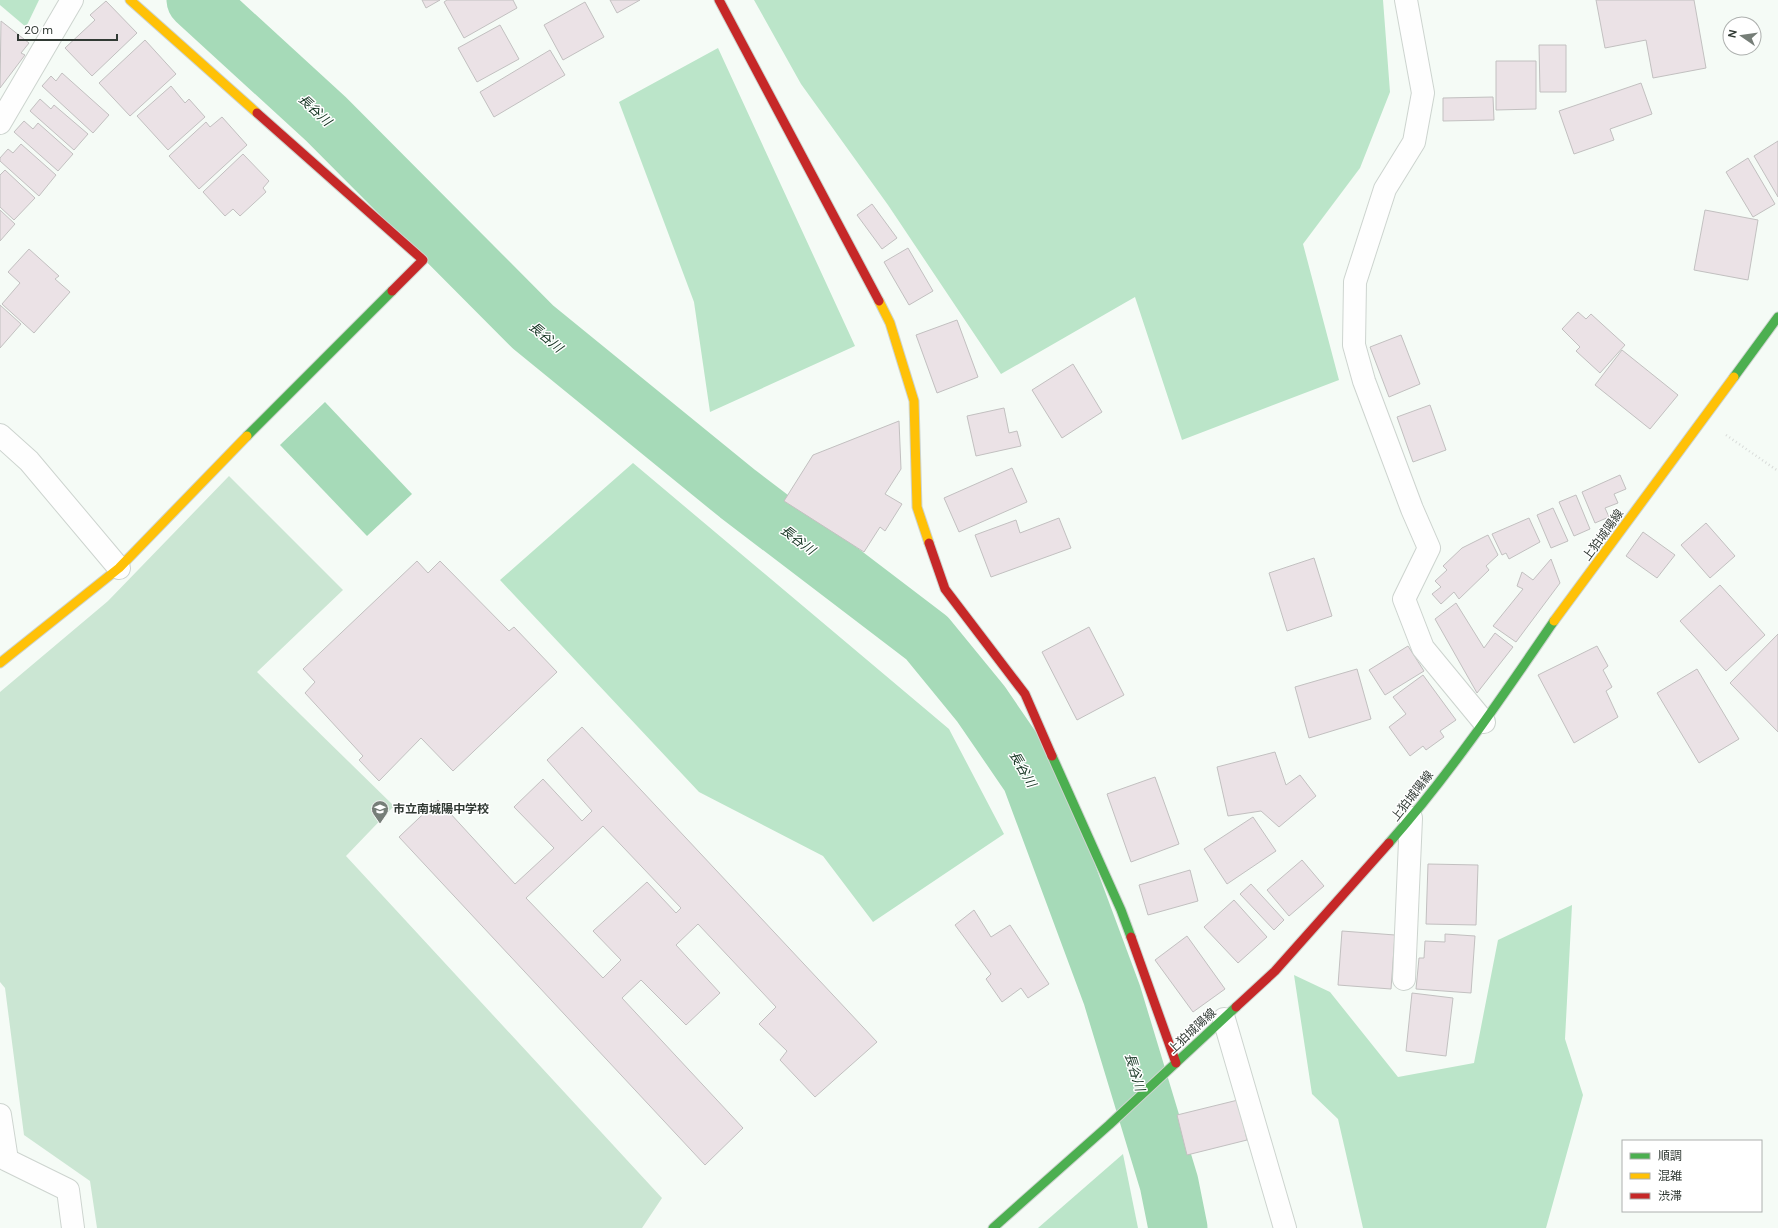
<svg xmlns="http://www.w3.org/2000/svg" width="1778" height="1228" viewBox="0 0 1778 1228" font-family="'DM Sans','Noto Sans JP',sans-serif">
<rect width="100%" height="100%" fill="#f5fbf6"/>
<!-- green -->
<polygon fill="#cbe6d3" points="229,476 343,590 257,672 394,806 346,856 662,1198 642,1228 97,1228 90,1181 24,1135 5,988 0,982 0,692 108,601"/>
<!-- forest -->
<g fill="#bbe5c9">
<polygon points="0,0 39,0 26,27 0,5"/>
<polygon points="754,0 1383,0 1390,92 1360,168 1303,244 1339,380 1182,440 1135,297 1001,374 888,205 801,84"/>
<polygon points="718,48 855,346 710,412 694,302 619,102"/>
<polygon points="633,463 949,729 1004,834 873,922 823,856 699,792 500,580"/>
<polygon points="1572,905 1565,1039 1583,1095 1546,1228 1363,1228 1338,1119 1312,1094 1294,975 1330,992 1398,1077 1474,1063 1498,940"/>
<polygon points="1123,1154 1138,1228 1038,1228"/>
</g>
<!-- water -->
<polygon fill="#a6dab8" points="325,402 412,494 367,536 280,445"/>
<g fill="none" stroke-linecap="round" stroke-linejoin="round">
<!-- river -->
<polyline stroke="#a6dab8" stroke-width="59" points="196,0 326,119 533,327 738,494 927,638 981,704 1031,777 1112,995 1169,1183 1178,1228"/>
</g>
<!-- building -->
<g fill="#ebe2e6" stroke="#c2c0c0" fill-rule="evenodd">
<polygon points="422,0 440,0 426,8"/>
<polygon points="447,0 513,0 517,8 464,38 444,2"/>
<polygon points="610,0 640,0 617,13"/>
<polygon points="1596,0 1694,0 1706,68 1653,78 1646,40 1605,48"/>
<polygon points="106,1 137,33 92,76 65,48 95,20 90,15"/>
<polygon points="585,2 604,37 563,60 544,25"/>
<polygon points="1,21 29,43 21,53 25,55 0,88"/>
<polygon points="500,25 519,59 477,82 458,48"/>
<polygon points="145,40 176,74 130,116 99,83"/>
<polygon points="1539,45 1566,45 1566,92 1540,92"/>
<polygon points="550,50 565,75 494,117 480,92"/>
<polygon points="1496,61 1536,61 1536,109 1496,110"/>
<polygon points="62,73 109,115 93,133 42,86 51,76 56,81"/>
<polygon points="1641,83 1652,114 1610,129 1614,140 1574,154 1559,111"/>
<polygon points="171,86 185,103 189,99 205,117 168,150 137,116"/>
<polygon points="1493,97 1494,120 1443,121 1443,98"/>
<polygon points="40,99 51,109 54,105 88,134 74,150 30,111"/>
<polygon points="222,117 247,145 199,189 169,156 206,122 210,127"/>
<polygon points="24,121 33,129 38,123 73,154 58,171 14,132"/>
<polygon points="1778,141 1778,197 1754,156"/>
<polygon points="21,144 56,175 39,196 0,161 0,158 8,149 13,153"/>
<polygon points="243,154 269,181 263,188 266,192 240,216 233,209 225,216 203,192"/>
<polygon points="1748,158 1775,204 1753,217 1726,172"/>
<polygon points="5,170 35,198 14,220 0,207 0,175"/>
<polygon points="872,204 897,238 882,249 857,215"/>
<polygon points="0,210 15,224 0,241"/>
<polygon points="1705,210 1758,220 1748,280 1694,270"/>
<polygon points="908,248 933,291 909,305 884,262"/>
<polygon points="29,249 59,276 55,279 70,292 34,333 2,304 20,283 8,272"/>
<polygon points="0,305 21,324 0,348"/>
<polygon points="1578,312 1586,319 1591,314 1625,345 1600,373 1576,351 1580,347 1562,329"/>
<polygon points="957,320 978,377 937,393 916,335"/>
<polygon points="1401,335 1420,384 1389,397 1370,347"/>
<polygon points="1622,350 1678,395 1650,429 1595,385"/>
<polygon points="1073,364 1102,412 1062,438 1032,390"/>
<polygon points="1430,405 1446,450 1413,462 1397,417"/>
<polygon points="1004,408 1009,433 1017,431 1021,446 976,456 967,416"/>
<polygon points="899,421 901,469 885,494 902,504 885,531 880,527 864,552 784,501 813,455"/>
<polygon points="1012,468 1027,502 959,532 944,498"/>
<polygon points="1620,475 1626,489 1614,494 1618,503 1605,508 1609,517 1595,523 1582,492"/>
<polygon points="1576,495 1590,529 1574,536 1559,502"/>
<polygon points="1553,508 1568,541 1551,548 1537,515"/>
<polygon points="1059,518 1071,548 991,577 975,535 1016,520 1020,533"/>
<polygon points="1529,518 1540,542 1509,559 1506,553 1502,555 1492,534"/>
<polygon points="1706,523 1735,556 1710,578 1681,545"/>
<polygon points="1643,532 1675,555 1657,578 1626,556"/>
<polygon points="1488,535 1498,555 1486,566 1489,570 1459,599 1454,592 1441,604 1432,594 1441,587 1435,581 1447,570 1443,566 1462,548"/>
<polygon points="1314,558 1332,616 1287,631 1269,573"/>
<polygon points="1551,559 1560,583 1516,642 1493,626 1523,589 1517,586 1522,572 1533,580"/>
<polygon points="417,561 428,573 440,561 509,631 514,627 557,672 453,771 421,738 379,781 359,760 363,756 305,693 315,682 303,669"/>
<polygon points="1720,585 1765,635 1726,671 1680,621"/>
<polygon points="1456,603 1484,648 1495,633 1513,647 1477,693 1435,619"/>
<polygon points="1089,627 1124,695 1077,720 1042,652"/>
<polygon points="1778,634 1778,732 1730,683"/>
<polygon points="1408,646 1424,671 1385,695 1369,670"/>
<polygon points="1597,646 1608,666 1603,670 1612,687 1606,691 1618,717 1574,743 1538,675"/>
<polygon points="1357,669 1371,719 1309,738 1295,687"/>
<polygon points="1697,669 1739,739 1699,763 1657,693"/>
<polygon points="1423,675 1456,720 1440,731 1444,737 1426,750 1423,746 1410,756 1389,727 1406,714 1393,697"/>
<path d="M 582,727 L 877,1042 L 815,1097 L 780,1060 L 787,1051 L 759,1024 L 776,1007 L 698,924 L 676,945 L 720,993 L 686,1025 L 641,980 L 622,998 L 743,1128 L 705,1165 L 399,837 L 438,800 L 515,884 L 554,848 L 514,807 L 543,779 L 582,821 L 592,811 L 547,760 ZM 603,826 L 681,908 L 676,913 L 647,882 L 593,931 L 621,960 L 603,978 L 526,898 Z"/>
<polygon points="1275,752 1286,785 1300,775 1316,796 1279,827 1261,811 1228,816 1217,767"/>
<polygon points="1155,777 1179,844 1131,862 1107,794"/>
<polygon points="1253,817 1276,851 1227,884 1204,849"/>
<polygon points="1302,860 1324,886 1289,916 1267,890"/>
<polygon points="1428,864 1478,865 1476,925 1426,924"/>
<polygon points="1190,870 1198,901 1148,915 1139,885"/>
<polygon points="1251,884 1284,920 1274,930 1240,894"/>
<polygon points="1234,900 1267,937 1238,963 1204,927"/>
<polygon points="974,910 991,937 1010,925 1049,984 1028,998 1021,988 1002,1002 986,979 991,974 955,925"/>
<polygon points="1342,931 1395,935 1391,989 1338,985"/>
<polygon points="1445,934 1475,936 1471,993 1416,989 1419,958 1424,958 1425,941 1445,942"/>
<polygon points="1187,936 1225,989 1193,1012 1155,960"/>
<polygon points="1412,993 1453,998 1446,1056 1406,1051"/>
<polygon points="1238,1100 1247,1140 1187,1155 1177,1115"/>
</g>
<g fill="none" stroke-linecap="round" stroke-linejoin="round">
<!-- street casing -->
<g stroke="#cdd4cf" stroke-width="24">
<g id="street">
<polyline points="1406,0 1423,93 1414,142 1385,189 1355,282 1354,345 1364,381 1412,509 1429,548 1404,599 1423,648 1484,722"/>
<polyline points="0,123 72,0"/>
<polyline points="0,435 29,461 119,568"/>
<polyline points="1404,979 1411,818"/>
<polyline points="1224,1019 1285,1228"/>
<polyline points="0,1115 7,1160 68,1190 73,1228"/>
</g>
</g>
<!-- fast casing -->
<g stroke="#cdd4cf" stroke-width="11">
<g id="fast">
<polyline points="1734,377 1778,317"/>
<polyline points="247,436 392,291"/>
<polyline points="1052,756 1121,910 1131,937"/>
<path d="M 1389,843 C 1450,774 1502,697 1554,621"/>
<polyline points="993,1228 1109,1125 1236,1007"/>
</g>
</g>
<!-- slow casing -->
<g stroke="#cdd4cf" stroke-width="11">
<g id="slow">
<polyline points="130,0 257,113"/>
<polyline points="879,301 890,323 914,401 917,507 929,543"/>
<polyline points="1554,621 1734,377"/>
<polyline points="0,663 119,568 247,436"/>
</g>
</g>
<!-- jam casing -->
<g stroke="#cdd4cf" stroke-width="11">
<g id="jam">
<polyline points="719,0 879,301"/>
<polyline points="257,113 423,260 392,291"/>
<polyline points="929,543 945,589 1025,694 1052,756"/>
<polyline points="1131,937 1176,1063"/>
<polyline points="1236,1007 1275,971 1389,843"/>
</g>
</g>
<!-- path -->
<polyline stroke="#d9dcda" stroke-width="2.5" stroke-dasharray="1 3" stroke-linecap="butt" points="1726,435 1778,471"/>
<!-- street -->
<use href="#street" stroke="#fefefe" stroke-width="22"/>
<!-- fast -->
<use href="#fast" stroke="#4caf50" stroke-width="9"/>
<!-- slow -->
<use href="#slow" stroke="#ffc107" stroke-width="9"/>
<!-- jam -->
<use href="#jam" stroke="#c62828" stroke-width="9"/>
</g>
<!-- icons -->
<defs>
<g id="school-pin" transform="scale(0.9)"><path d="M0 17L-7.5 6A9.5 9.5 0 1 1 7.5 6Z" fill="#767e78" stroke="#fff"/><path d="M0-5L7-2L0 1L-7-2ZM-4 1L0 2.5L4 1V4Q0 6-4 4Z" fill="#fff"/></g>
</defs>
<g fill-rule="evenodd">
<use href="#school-pin" x="380" y="809"/>
</g>
<g text-anchor="middle" dominant-baseline="central" stroke-width="3" stroke-linejoin="round" paint-order="stroke">
<!-- street labels -->
<g font-size="12" fill="#313a34" stroke="#fff">
<text transform="translate(1603 535) rotate(-54)">上狛城陽線</text>
<text transform="translate(1412 796) rotate(-52)">上狛城陽線</text>
<text transform="translate(1192 1031) rotate(-43)">上狛城陽線</text>
</g>
<!-- poi labels -->
<g font-size="12" font-weight="bold" fill="#313a34" stroke="#fff" text-anchor="start">
<text x="393" y="809">市立南城陽中学校</text>
</g>
<!-- water labels -->
<g font-size="13" font-style="italic" fill="#11311e" stroke="#fff">
<text transform="translate(315 110) rotate(43)">長谷川</text>
<text transform="translate(546 337) rotate(40)">長谷川</text>
<text transform="translate(798 540) rotate(37)">長谷川</text>
<text transform="translate(1023 769) rotate(60)">長谷川</text>
<text transform="translate(1135 1072) rotate(73)">長谷川</text>
</g>
</g>
<!-- legend -->
<rect x="1622" y="1140" width="140" height="72" fill="#ffffff" stroke="#adb0ae"/>
<rect x="1630" y="1153" width="20" height="6" fill="#4caf50" stroke="#adb0ae"/>
<text x="1658" y="1160" font-size="12" fill="#313a34">順調</text>
<rect x="1630" y="1173" width="20" height="6" fill="#ffc107" stroke="#adb0ae"/>
<text x="1658" y="1180" font-size="12" fill="#313a34">混雑</text>
<rect x="1630" y="1193" width="20" height="6" fill="#c62828" stroke="#adb0ae"/>
<text x="1658" y="1200" font-size="12" fill="#313a34">渋滞</text>
<!-- north arrow -->
<g transform="translate(1742 36) rotate(283)"><circle r="19" fill="#ffffff" stroke="#adb0ae"/>
<path d="M0-3L7 15L0 10L-7 15Z" fill="#767e78"/>
<text y="-6" font-size="11" font-weight="bold" text-anchor="middle" fill="#313a34">N</text>
</g>
<!-- scale -->
<path d="M18 34v6h99v-6" fill="none" stroke="#313a34" stroke-width="2"/>
<text x="24" y="34" font-size="12" fill="#313a34" stroke="#ffffff" stroke-width="3" paint-order="stroke">20 m</text>
</svg>
